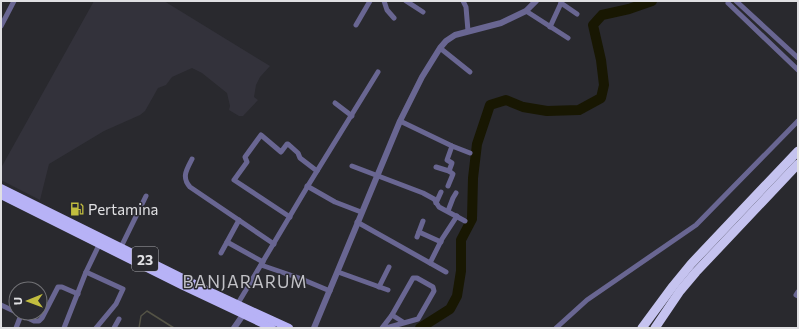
<svg xmlns="http://www.w3.org/2000/svg" width="799" height="329" viewBox="0 0 799 329" font-family="Commissioner,sans-serif">
<rect width="100%" height="100%" fill="#29292e"/>
<!-- built -->
<polygon fill="#33323b" points="94,1 164,1 270,66 260,77 256,85 254,97 258,100 243,116 239,116 229,110 230,106 227,93 202,73 192,68 172,77 166,85 158,88 145,111 140,115 104,131 49,164 40,200 1,180 1,168"/>
<g fill="none" stroke-linecap="round" stroke-linejoin="round">
<!-- stream -->
<polyline stroke="#545346" stroke-width="1.5" points="139,328 141,316 147,311 174,328"/>
<!-- river -->
<polyline stroke="#181702" stroke-width="10" points="420,328 450,309 457,296 461,271 461,240 472,219 473,178 477,144 490,105 506,100 523,107 547,111 579,110 601,98 604,85 601,60 593,25 602,15 629,9 652,1"/>
<!-- minor -->
<g stroke="#696692" stroke-width="5">
<polyline points="384,1 387,10 394,18"/>
<polyline points="406,1 423,12"/>
<polyline points="463,1 466,7 468,31"/>
<polyline points="736,1 798,58"/>
<polyline points="561,3 577,14"/>
<polyline points="728,3 798,70"/>
<polyline points="526,11 568,38"/>
<polyline points="356,25 370,1"/>
<polyline points="1,26 14,1"/>
<polyline points="550,27 562,1"/>
<polyline points="440,48 470,72"/>
<polyline points="335,103 352,116"/>
<polyline points="400,121 452,146 470,153"/>
<path d="M 192,159 C 187,169 181,177 190,187 L 274,244"/>
<polyline points="352,166 423,193 434,199 439,207 465,221"/>
<polyline points="436,167 449,171"/>
<polyline points="307,186 335,202 361,212"/>
<polyline points="448,186 453,174 449,171 452,163 447,160 452,146"/>
<polyline points="436,203 441,192"/>
<polyline points="448,211 453,198 456,193"/>
<polyline points="290,217 234,180 247,162 245,157 261,135 281,152 287,144 288,144 298,153 300,158 317,171"/>
<polyline points="357,222 446,272"/>
<polyline points="419,232 441,242"/>
<polyline points="417,237 423,221"/>
<polyline points="227,242 263,262"/>
<polyline points="121,247 146,196"/>
<polyline points="221,253 239,220"/>
<polyline points="430,263 442,239 457,216"/>
<polyline points="261,265 299,278 330,291"/>
<polyline points="86,272 123,289 116,304 96,328"/>
<polyline points="338,272 388,290"/>
<polyline points="379,287 389,267"/>
<polyline points="798,292 796,295 798,296"/>
<polyline points="1,305 16,312"/>
<polyline points="237,305 309,184 378,72"/>
<polyline points="18,313 34,321 39,321 42,318 58,287 62,287 78,294"/>
<polyline points="392,315 403,322"/>
<polyline points="16,328 21,315"/>
<polyline points="64,328 86,272 99,245"/>
<polyline points="114,328 119,319"/>
<polyline points="382,328 392,315 413,278 417,278 433,287 434,291 418,319 386,328"/>
<polyline points="556,328 587,300 696,225 798,121"/>
</g>
<!-- tertiary -->
<g stroke="#696692" stroke-width="6">
<polyline points="234,328 243,315"/>
<polyline points="314,328 400,121 422,77 440,48 446,41 455,35 501,23 526,11 536,1"/>
</g>
<!-- trunk -->
<g stroke="#b7b2f6" stroke-width="8">
<polyline points="1,188 213,293 289,328"/>
<polyline points="1,195 183,286 272,328"/>
</g>
<!-- motorway -->
<g stroke="#c5c3ef" stroke-width="9">
<polyline points="642,328 673,286 691,264 798,151"/>
<polyline points="655,328 680,291 696,272 798,164"/>
</g>
</g>
<!-- icons -->
<defs>
<g id="fuel-bare" transform="scale(1.08)"><path d="M-5.5-6h7V0h2V4h1.3V-2.5L3-4.5l.8-.8L6-3V5H2.5V1h-1V6h-7ZM-4.2-4.7v3.2H.2V-4.7Z" fill="#c2bd3f" stroke="#29292e" stroke-width="2.5" paint-order="stroke"/></g>
</defs>
<g fill-rule="evenodd">
<use href="#fuel-bare" x="77" y="209"/>
</g>
<g text-anchor="middle" dominant-baseline="central" stroke-width="3" stroke-linejoin="round" paint-order="stroke">
<!-- shield labels -->
<rect fill="#29292e" stroke="#a9a9ad" stroke-width="1" x="132" y="247" width="26" height="24" rx="3"/>
<g font-size="14" font-weight="bold" fill="#e0e0e3">
<text x="145" y="259">23</text>
</g>
<!-- poi labels -->
<g font-size="15" fill="#e0e0e3" stroke="#29292e" text-anchor="start">
<text x="88" y="209">Pertamina</text>
</g>
<!-- quarter labels -->
<g font-size="17" letter-spacing="1" fill="#c1c1c6" stroke="#29292e">
<text x="245" y="281">BANJARARUM</text>
</g>
</g>
<!-- border -->
<rect width="799" height="329" fill="none" stroke="#e0e0e3" stroke-width="4"/>
<!-- north arrow -->
<g transform="translate(28 301) rotate(269)"><circle r="19" fill="#29292e" stroke="#727276"/>
<path d="M0-3L7 15L0 10L-7 15Z" fill="#c2bd3f"/>
<text y="-6" font-size="11" font-weight="bold" text-anchor="middle" fill="#e0e0e3">U</text>
</g>
</svg>
